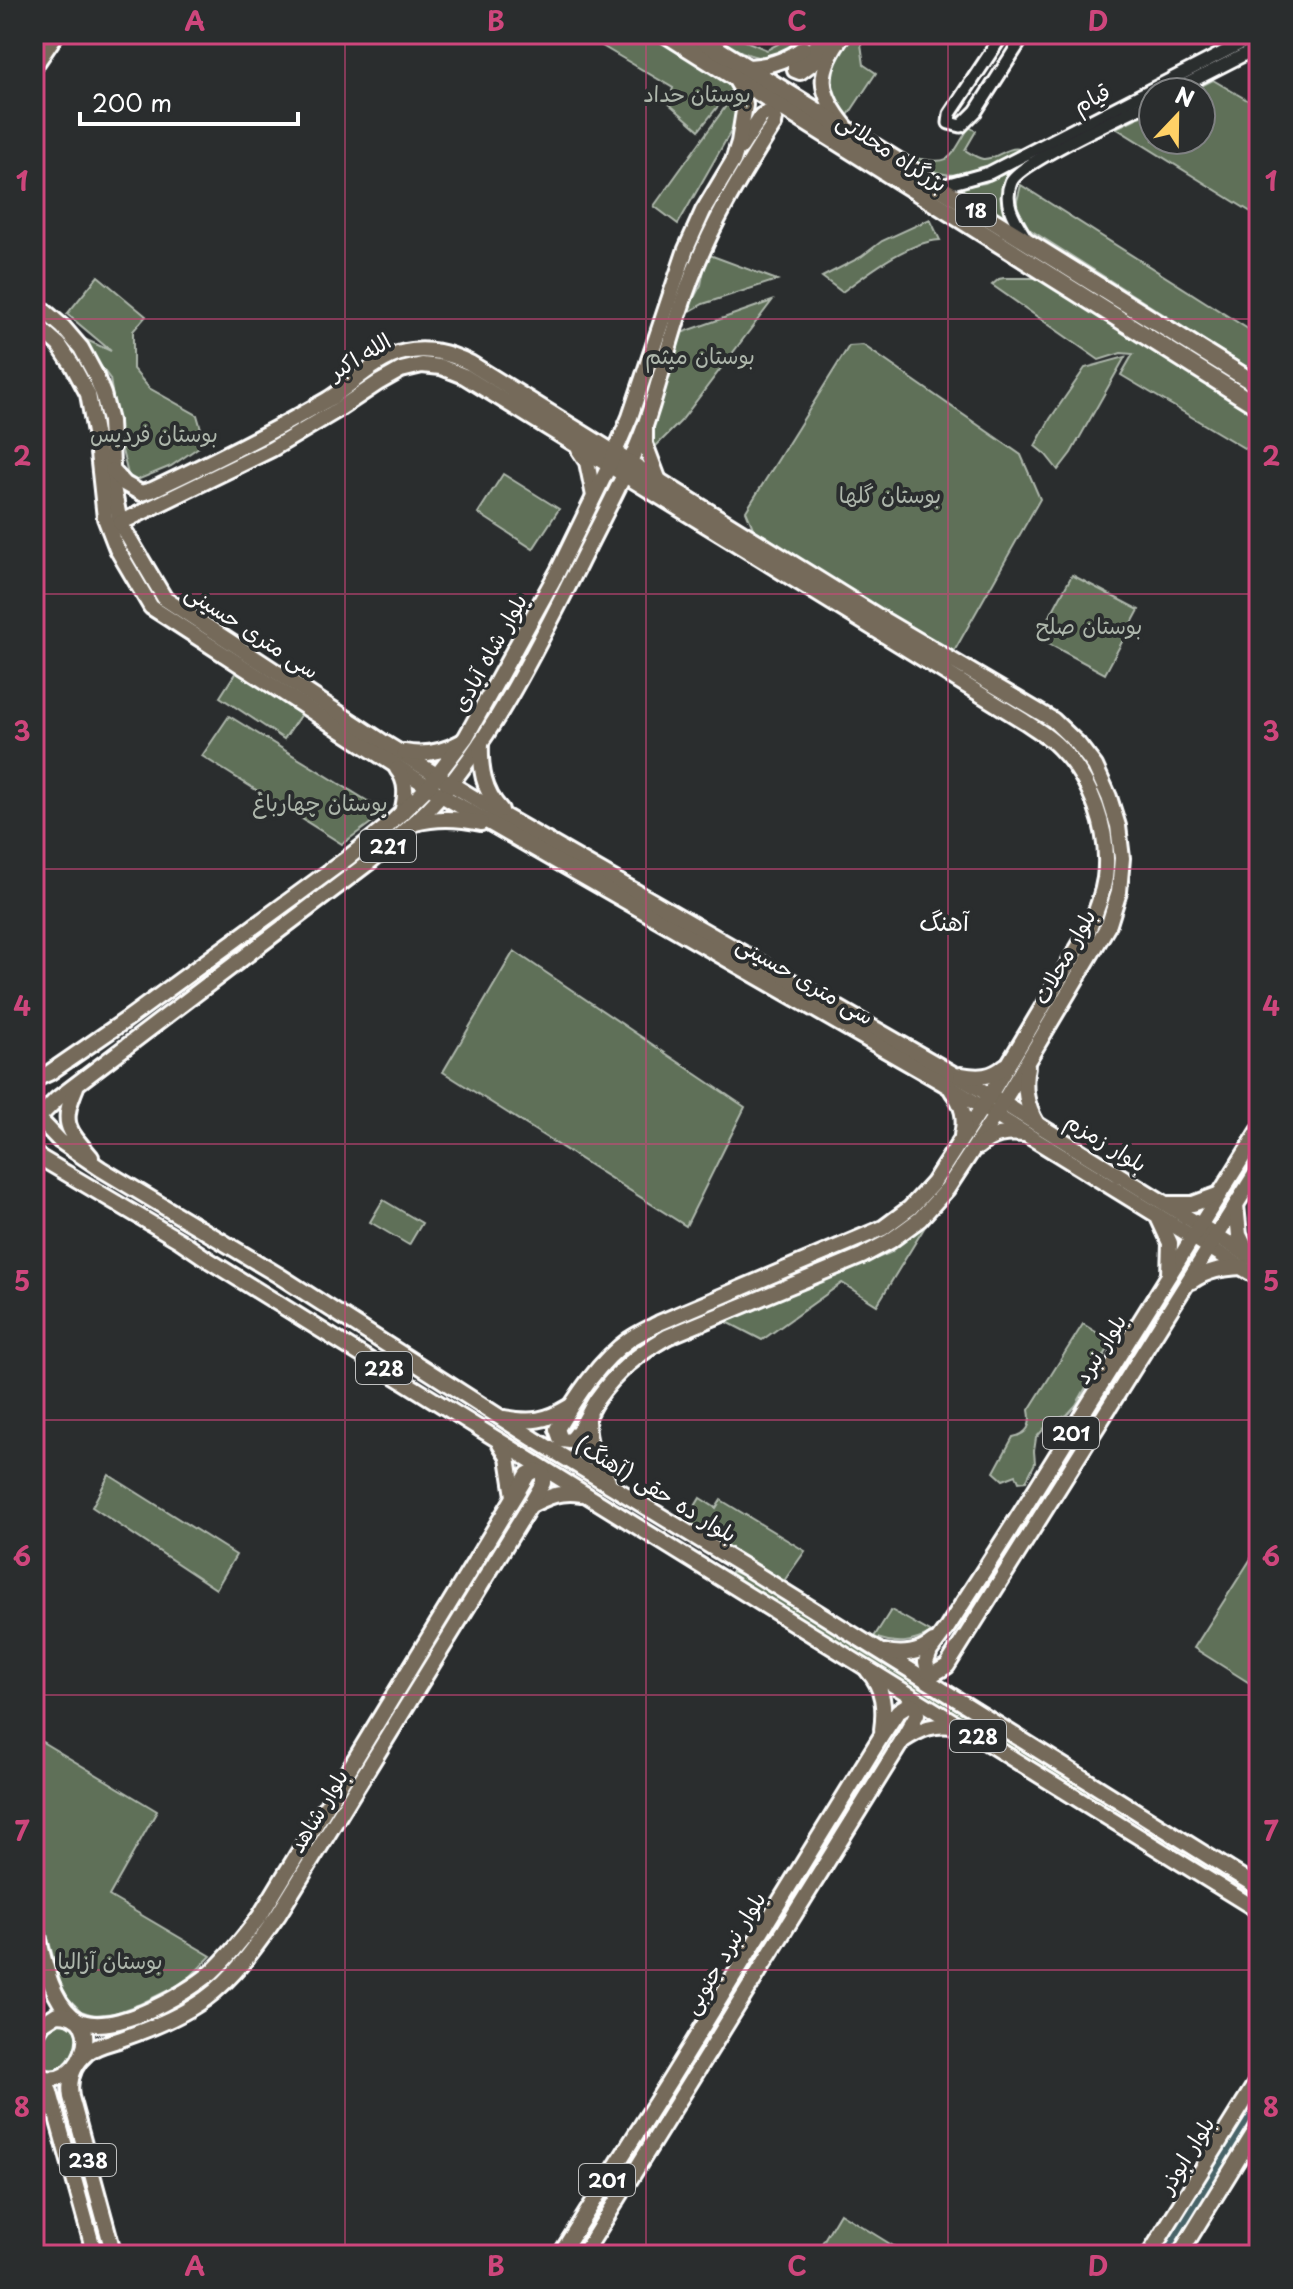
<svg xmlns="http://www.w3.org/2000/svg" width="1293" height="2289" viewBox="0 0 1293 2289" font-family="'Playpen Sans','Playpen Sans Arabic',sans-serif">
<rect width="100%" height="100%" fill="#2a2d2e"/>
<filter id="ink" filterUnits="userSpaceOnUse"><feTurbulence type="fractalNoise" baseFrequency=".0125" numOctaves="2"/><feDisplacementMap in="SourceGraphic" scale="16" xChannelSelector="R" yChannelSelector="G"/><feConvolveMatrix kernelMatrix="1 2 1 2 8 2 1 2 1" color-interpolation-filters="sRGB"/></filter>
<g filter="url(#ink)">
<!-- green -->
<g fill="#5e6f58" stroke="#aeb7ac" stroke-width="2">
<polygon points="602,34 653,34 735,85 699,130 668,103 673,88 597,43"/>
<path d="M 710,34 L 729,34 L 767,50 L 778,44 L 785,34 L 807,34 C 772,73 749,57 710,34 Z"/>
<path d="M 852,34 L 868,34 L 861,44 L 864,65 L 876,73 L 847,117 C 815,87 834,65 852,34 Z"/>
<polygon points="1213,80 1259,107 1259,217 1116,128 1153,110 1153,140 1201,140 1201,92 1189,92"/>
<polygon points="731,99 738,119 678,224 654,206"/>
<path d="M 969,127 L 976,131 L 965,150 C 970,153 977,158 983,159 C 997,160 1006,146 1020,149 C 994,165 962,184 931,170 C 924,167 916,161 909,157 C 951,164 947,165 969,127 Z"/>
<path d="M 1017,167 C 1001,181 999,196 1004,216 L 956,187 L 985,183 Z"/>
<polygon points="1021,185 1259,336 1259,375 1029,229 1016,205"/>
<path d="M 930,219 L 940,240 C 907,242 868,273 842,292 L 822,277 L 861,257 L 882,241 Z"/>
<polygon points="707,254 777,280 703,304 685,314 701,285"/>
<polygon points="98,276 146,316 133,331 133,369 149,388 197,415 202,432 199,447 171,466 130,483 120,442 110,379 80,337 111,351 67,314"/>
<polygon points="1004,278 1039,278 1259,415 1259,457 1121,375 1133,354 1121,353 1099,360 992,285 999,279"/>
<polygon points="772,301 681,421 653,449 651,421 678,334"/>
<polygon points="863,345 1021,455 1040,499 952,655 755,533 746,511 849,346"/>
<polygon points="1125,357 1071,453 1058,470 1046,455 1035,446 1050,419 1085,368"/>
<polygon points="503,474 559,509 533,549 478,513"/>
<polygon points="1072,575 1139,610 1105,674 1038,638"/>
<polygon points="236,672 301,714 284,739 220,697"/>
<polygon points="229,716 379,808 379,817 342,844 202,756"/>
<polygon points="514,951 745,1107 686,1226 443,1072"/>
<polygon points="383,1200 422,1223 409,1245 370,1222"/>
<polygon points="926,1225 877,1305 842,1283 762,1340 725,1321 890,1253"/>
<path d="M 1083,1324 L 1112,1342 L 1076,1405 L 1067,1415 L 1048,1424 L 1036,1438 L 1034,1451 L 1035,1463 L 1026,1481 L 1019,1482 L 1016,1475 L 1003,1480 L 994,1472 L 1013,1437 C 1028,1434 1032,1425 1029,1410 Z"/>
<polygon points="109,1475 236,1555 216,1589 92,1507"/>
<polygon points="700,1498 716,1508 721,1500 805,1551 784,1581 686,1521"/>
<polygon points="1259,1546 1259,1689 1194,1648"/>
<polygon points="732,1571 772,1589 863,1652 1121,1811 1123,1815 1118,1816 742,1583 729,1574"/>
<path d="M 891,1610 L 932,1633 C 911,1644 897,1645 874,1637 Z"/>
<polygon points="34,1737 157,1811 109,1896 211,1956 191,1976 175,1987 140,2004 115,2013 94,2015 87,2013 81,2011 68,1998 62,1988 34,1889"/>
<polygon points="1150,1831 1186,1849 1259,1898 1259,1903 1149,1835"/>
<path d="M 61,2022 C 94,2028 70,2068 56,2072 C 53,2072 45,2071 42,2070 L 36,2060 C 38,2044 46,2028 61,2022 Z"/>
<polygon points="840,2213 908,2255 815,2255"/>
</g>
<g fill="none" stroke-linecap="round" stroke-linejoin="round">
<!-- river -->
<polyline stroke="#466368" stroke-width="14" points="1163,2255 1259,2101"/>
<!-- minor casing -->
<g stroke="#fff" stroke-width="17">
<g id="minor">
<polyline points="1003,34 950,114 949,123 961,126 976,111 1025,34"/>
<polyline points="1171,92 1259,47"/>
<polyline points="938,187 989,173 1259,34"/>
<path d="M 1027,240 C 1016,222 1002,204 1011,182 C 1019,162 1129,113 1153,101"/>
</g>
</g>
<!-- major casing -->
<g stroke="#fff" stroke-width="20">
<g id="major">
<polyline points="829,34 795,65 795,70 800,72 834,47"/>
<path d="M 844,34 C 816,71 817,92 846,127"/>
<path d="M 743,67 C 766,67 785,62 803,48"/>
<path d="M 774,124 C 740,177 708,230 687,290 C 671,333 661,379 646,423 C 628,472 602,518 579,565 C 539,643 500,725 443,793 C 421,819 394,841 368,863 L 57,1099 L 38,1118 L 60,1141 L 101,1169 L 278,1275 L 534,1439 L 753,1572 L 1259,1888"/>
<polyline points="741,147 761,116 767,113 772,115 775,119 774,124"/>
<polyline points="34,302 63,327 81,348 95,374 103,394 110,421 113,487 120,523 165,599 386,744 497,812 990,1095 1259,1262"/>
<polyline points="34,323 59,345 73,366 88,394 97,444 105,518 117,549 151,607 441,795 943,1083 1259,1278"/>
<polyline points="645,428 645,444 659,481"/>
<polyline points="579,450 587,462 594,496"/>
<path d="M 112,470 L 125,484 L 141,493 L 152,490 C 212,462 270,433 327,400 C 352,385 376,358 405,352 C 429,347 449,353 470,363 L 882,619 L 1053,720 L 1078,744 L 1095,766 L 1109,797 L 1118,826 L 1122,858 L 1119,892 L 1109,924 L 996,1114 L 947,1189 L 920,1219 L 890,1241 L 862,1256 L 667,1337 C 638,1354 616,1372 597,1399 C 588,1412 583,1430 570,1441 L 561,1440 L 557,1429 C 576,1397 599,1361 630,1339 C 639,1333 650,1328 659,1323 L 883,1228 L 910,1208 L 933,1183 L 990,1095 L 1088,931 C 1096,913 1102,897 1105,878 C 1111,832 1091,779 1059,747 C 1050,737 1036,729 1024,721 L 464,376 L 441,367 L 422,365 L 401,370 L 378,383 L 336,411 L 272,449 L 120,523"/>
<path d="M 481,742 C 480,767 483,791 501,810"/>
<path d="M 404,752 C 425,756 443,752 461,742"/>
<path d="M 397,769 C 408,782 406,797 402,813"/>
<path d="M 415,823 C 437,817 459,818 481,823"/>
<path d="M 1027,1067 C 1023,1087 1026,1106 1037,1124"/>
<path d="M 961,1075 C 978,1078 992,1078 1005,1066"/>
<polyline points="34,1080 49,1073 126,1020 349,857 389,825 428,787 466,737 558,571 609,466 630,417 686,249 703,211 733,161 739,142 745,105 743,92 734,77"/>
<path d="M 76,1087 C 61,1123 66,1128 91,1157"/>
<path d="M 952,1091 C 963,1105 966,1118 962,1135"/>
<polyline points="34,1104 38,1118 34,1133"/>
<polyline points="1259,1131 1022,1511 947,1628 930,1651 926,1662 928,1671 935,1673 947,1666 1259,1168"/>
<path d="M 978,1147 C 993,1134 1005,1132 1025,1134"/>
<path d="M 34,1154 L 179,1240 L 210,1261 C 559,1479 909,1694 1259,1911"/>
<polyline points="1167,1204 1193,1204 1220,1194"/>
<polyline points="1236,1205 1239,1235 1248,1253"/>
<polyline points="1157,1215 1170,1243 1169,1275"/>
<path d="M 1192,1281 C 1208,1270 1222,1268 1242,1267"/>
<path d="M 505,1418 C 531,1423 546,1421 569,1407"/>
<path d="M 587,1418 C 587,1443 594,1461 608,1480"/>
<polyline points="500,1444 508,1457 514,1496"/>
<path d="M 529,1506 C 547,1497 562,1490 581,1494"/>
<path d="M 885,1652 C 903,1655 919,1654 933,1642"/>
<path d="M 868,1671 C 884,1688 885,1709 882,1730"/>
<path d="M 902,1741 C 920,1729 936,1722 957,1727"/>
<path d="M 34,1920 C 43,1951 47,1994 72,2016 C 104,2043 186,1994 212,1972 C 230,1955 245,1936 260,1916 L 528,1474 L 536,1470 L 543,1474 L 543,1483 L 529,1507 L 278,1915 C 257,1945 235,1977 205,1999 C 180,2017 150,2029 121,2039 C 110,2043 96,2045 87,2053 C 74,2064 68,2080 71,2097 L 114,2255"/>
<path d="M 34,2037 L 43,2023 L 57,2014 C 112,2014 76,2099 37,2074"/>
<polyline points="34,2078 43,2077 50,2092 95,2255"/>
<polyline points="34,2094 55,2112"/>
<polyline points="560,2255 670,2080 882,1735 898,1711 909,1704 914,1706 917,1714 902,1741 583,2255"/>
<polyline points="1149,2255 1259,2078"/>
<polyline points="1179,2255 1259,2125"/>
</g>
</g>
<!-- highway casing -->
<g stroke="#fff" stroke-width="22">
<g id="highway">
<polyline points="666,34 1259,407"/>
<polyline points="693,34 1259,386"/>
<polyline points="34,65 55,34"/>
</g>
</g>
<!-- minor -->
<use href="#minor" stroke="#2a2d2e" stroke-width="11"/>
<!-- major -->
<use href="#major" stroke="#746a5a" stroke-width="14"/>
<!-- highway -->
<use href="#highway" stroke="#746a5a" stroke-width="16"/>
</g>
</g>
<!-- grid -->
<path fill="none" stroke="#ce467c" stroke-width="2" stroke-opacity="0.55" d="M 345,34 L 345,2255M 646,34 L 646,2255M 948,34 L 948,2255M 34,319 L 1259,319M 34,594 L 1259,594M 34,869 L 1259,869M 34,1144 L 1259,1144M 34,1420 L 1259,1420M 34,1695 L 1259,1695M 34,1970 L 1259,1970"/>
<g text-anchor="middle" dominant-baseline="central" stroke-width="8" stroke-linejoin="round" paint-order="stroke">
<!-- shield labels -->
<g fill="#2a2d2e" stroke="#bfc0c0" stroke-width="2">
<rect x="956" y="194" width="40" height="32" rx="6"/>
<rect x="360" y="830" width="56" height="32" rx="6"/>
<rect x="356" y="1352" width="56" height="32" rx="6"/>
<rect x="1043" y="1417" width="56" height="32" rx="6"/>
<rect x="950" y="1720" width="56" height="32" rx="6"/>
<rect x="60" y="2144" width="56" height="32" rx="6"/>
<rect x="579" y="2164" width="56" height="32" rx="6"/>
</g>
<g font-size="20" font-weight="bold" fill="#fff">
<text x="976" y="210">18</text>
<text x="388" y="846">221</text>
<text x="384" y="1368">228</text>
<text x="1071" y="1433">201</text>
<text x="978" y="1736">228</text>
<text x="88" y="2160">238</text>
<text x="607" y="2180">201</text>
</g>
<!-- park labels -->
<g font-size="22" fill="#aeb7ac" stroke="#2a2d2e">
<text x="697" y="92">بوستان حداد</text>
<text x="700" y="354">بوستان میثم</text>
<text x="154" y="432">بوستان فردیس</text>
<text x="890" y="493">بوستان گلها</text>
<text x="1089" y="624">بوستان صلح</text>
<text x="320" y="801">بوستان چهارباغ</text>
<text x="110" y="1959">بوستان آزالیا</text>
</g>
<!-- street labels -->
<g font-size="22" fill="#fff" stroke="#2a2d2e">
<text transform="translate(1091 97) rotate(-27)">قیام</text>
<text transform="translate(893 151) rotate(33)">بزرگراه محلاتی</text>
<text transform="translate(359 355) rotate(-31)">الله اکبر</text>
<text transform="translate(253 630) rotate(33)">سی متری حسینی</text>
<text transform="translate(488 652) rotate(-61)">بلوار شاه آبادی</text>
<text transform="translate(1063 956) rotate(-61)">بلوار محلات</text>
<text transform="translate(806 979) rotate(30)">سی متری حسینی</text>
<text transform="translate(1107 1141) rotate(32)">بلوار زمزم</text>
<text transform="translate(1099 1348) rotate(-58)">بلوار نبرد</text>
<text transform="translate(657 1488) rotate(31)">بلوار ده حقی (آهنگ)</text>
<text transform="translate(317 1810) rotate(-59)">بلوار شاهد</text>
<text transform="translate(723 1952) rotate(-59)">بلوار نبرد جنوبی</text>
<text transform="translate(1185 2154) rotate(-58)">بلوار ابوذر</text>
</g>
<!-- neighbourhood labels -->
<g font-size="24" fill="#fff" stroke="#2a2d2e">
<text x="944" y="921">آهنگ</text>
</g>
</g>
<!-- margin -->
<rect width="1293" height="2289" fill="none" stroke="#2a2d2e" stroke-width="88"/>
<!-- north arrow -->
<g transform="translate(1177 116) rotate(22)"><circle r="38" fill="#2a2d2e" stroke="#7f8182" stroke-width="2"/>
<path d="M0-6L14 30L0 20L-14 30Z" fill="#ffd166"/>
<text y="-12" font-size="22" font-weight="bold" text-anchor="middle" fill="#ffffff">N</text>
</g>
<!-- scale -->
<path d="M80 112v12h218v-12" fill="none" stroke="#ffffff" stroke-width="4"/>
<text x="92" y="112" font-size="24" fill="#ffffff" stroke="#2a2d2e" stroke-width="6" paint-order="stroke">200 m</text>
<rect x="44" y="44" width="1205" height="2201" fill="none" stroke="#ce467c" stroke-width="3"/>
<g font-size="26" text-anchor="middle" font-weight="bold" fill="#ce467c">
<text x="195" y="31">A</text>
<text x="496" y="31">B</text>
<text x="797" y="31">C</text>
<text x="1098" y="31">D</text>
<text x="22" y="191">1</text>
<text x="1271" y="191">1</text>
<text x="22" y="466">2</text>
<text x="1271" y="466">2</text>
<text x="22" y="741">3</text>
<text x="1271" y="741">3</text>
<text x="22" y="1016">4</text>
<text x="1271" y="1016">4</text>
<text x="22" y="1291">5</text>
<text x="1271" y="1291">5</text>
<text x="22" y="1566">6</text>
<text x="1271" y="1566">6</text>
<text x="22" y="1841">7</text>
<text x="1271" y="1841">7</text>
<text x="22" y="2117">8</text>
<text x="1271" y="2117">8</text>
<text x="195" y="2276">A</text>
<text x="496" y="2276">B</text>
<text x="797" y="2276">C</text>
<text x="1098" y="2276">D</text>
</g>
</svg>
